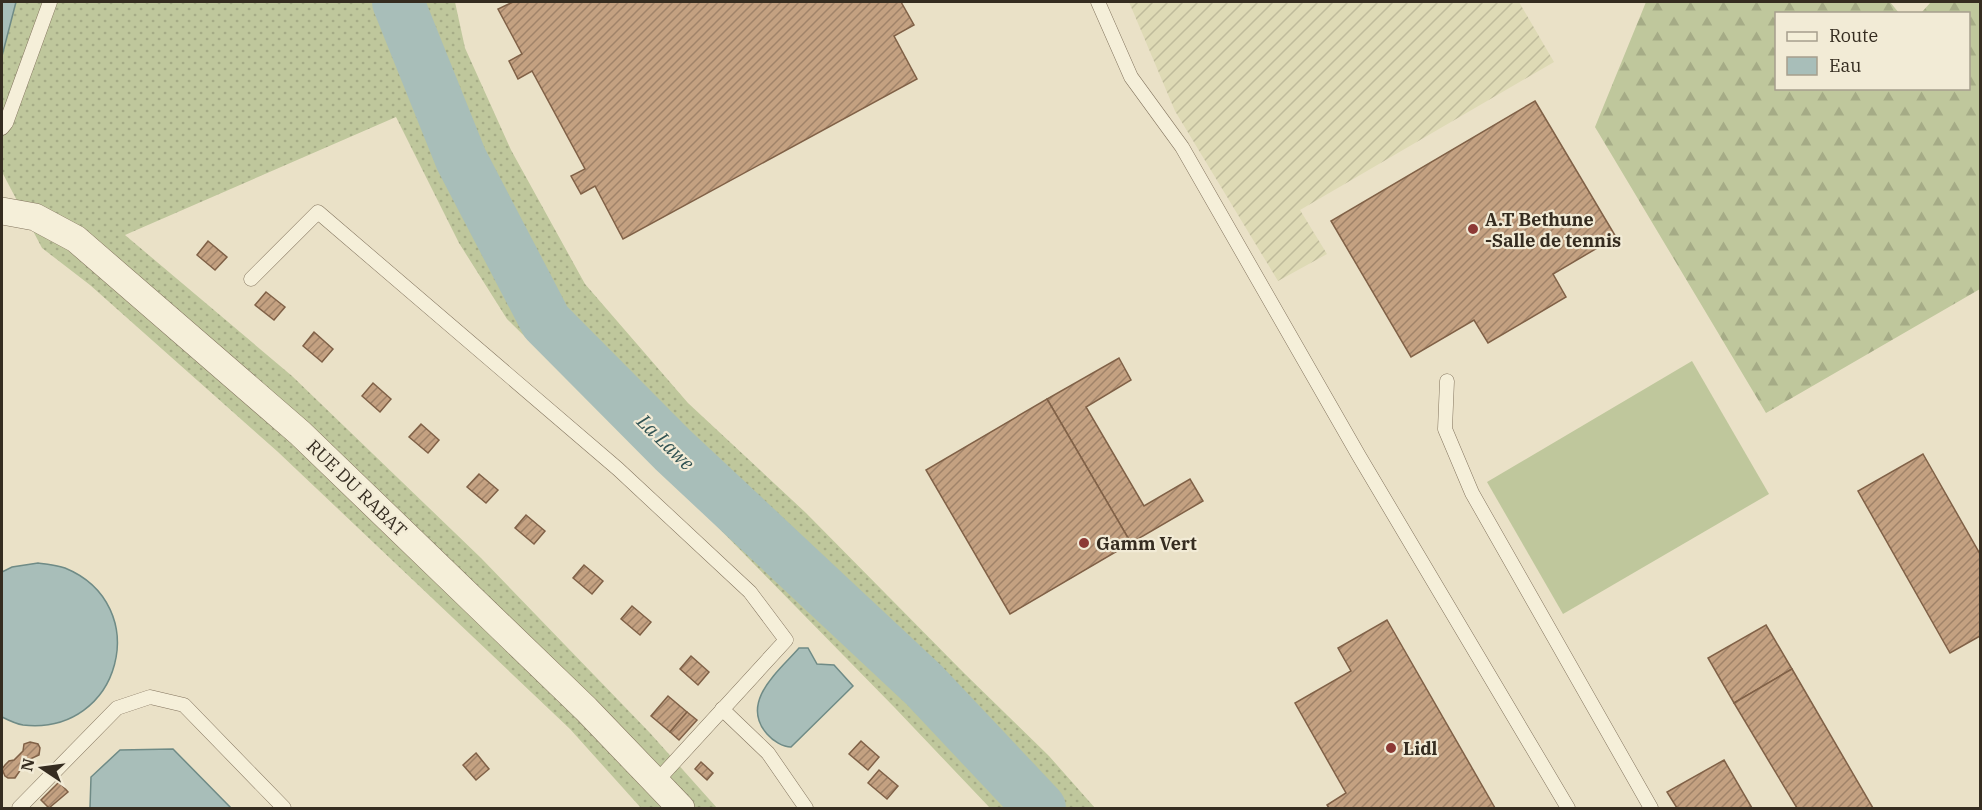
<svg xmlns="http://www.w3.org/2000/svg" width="1982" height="810" viewBox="0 0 1982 810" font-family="'IBM Plex Serif',serif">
<defs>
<pattern id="farmland-furrows" width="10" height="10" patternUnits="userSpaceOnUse" patternTransform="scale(1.5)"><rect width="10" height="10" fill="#dedab5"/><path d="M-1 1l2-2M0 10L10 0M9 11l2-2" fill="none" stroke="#bfbb9b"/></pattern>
<pattern id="grass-dots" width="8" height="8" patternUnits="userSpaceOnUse" patternTransform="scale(1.5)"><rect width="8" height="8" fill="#bfc79c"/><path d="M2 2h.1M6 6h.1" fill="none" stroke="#a5ab86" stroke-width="1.8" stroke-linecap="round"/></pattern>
<pattern id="forest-firs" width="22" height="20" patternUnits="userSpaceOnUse" patternTransform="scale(1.5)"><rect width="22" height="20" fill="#bfc79c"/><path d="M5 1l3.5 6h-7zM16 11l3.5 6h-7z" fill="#a5ab86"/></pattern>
<pattern id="building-hatch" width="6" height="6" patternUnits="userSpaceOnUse" patternTransform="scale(1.5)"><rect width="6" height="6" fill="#c4a181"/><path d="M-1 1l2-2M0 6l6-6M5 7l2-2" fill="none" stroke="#a08369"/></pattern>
</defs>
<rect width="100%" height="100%" fill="#eae1c7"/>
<!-- farmland -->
<polygon fill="url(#farmland-furrows)" points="1129,2 1519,2 1554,62 1300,210 1327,254 1278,281 1175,111"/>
<!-- grass -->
<polygon fill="url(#grass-dots)" points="16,2 455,2 465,48 511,150 585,284 688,403 806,513 964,673 1049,756 1095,808 990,808 895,708 699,508 507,319 459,243 396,117 125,235 292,376 481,558 650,733 717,808 641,808 570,729 278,452 90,285 42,248 2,172 2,56"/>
<!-- forest -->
<polygon fill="url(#forest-firs)" points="1646,2 1890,2 1899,13 1776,14 1776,88 1968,88 1968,14 1921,13 1931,2 1980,2 1980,289 1766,413 1595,127"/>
<!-- garden -->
<polygon fill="#bfc79c" points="1692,361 1769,494 1563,614 1487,482"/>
<!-- water -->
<g fill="#a8beb9" stroke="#6f8b86" stroke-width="1.5">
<polygon points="2,2 16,2 2,56"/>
<path d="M 38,563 C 47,564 57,565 65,568 C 155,605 121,736 23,725 C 16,724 8,720 2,717 L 2,572 L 12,567 Z"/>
<path d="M 799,648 L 808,648 L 817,664 L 834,665 L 853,686 L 791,747 C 783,747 773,741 767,734 C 739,702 779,671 799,648 Z"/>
<polygon points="173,749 231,808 90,808 91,777 120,750"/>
</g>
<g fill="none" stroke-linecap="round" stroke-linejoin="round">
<!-- river -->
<polyline stroke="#a8beb9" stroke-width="52" points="398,2 461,159 546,322 673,450 924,685 1040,808"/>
</g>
<!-- building -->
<g fill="url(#building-hatch)" stroke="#806147" stroke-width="1.5">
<polygon points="513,2 901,2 914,25 894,36 917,79 623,239 595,186 581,194 571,176 585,169 532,71 518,79 509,61 522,54 498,9"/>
<polygon points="1535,101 1616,237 1553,274 1566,297 1488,343 1474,320 1411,357 1331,221"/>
<polygon points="208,241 227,257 215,270 197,255"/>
<polygon points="266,292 285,307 274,320 255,305"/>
<polygon points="314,332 333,349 322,362 303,346"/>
<polygon points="1119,358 1131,380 1086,407 1144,506 1190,479 1203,501 1131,543 1047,399"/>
<polygon points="373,383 391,399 380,412 362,396"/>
<polygon points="1047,399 1131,543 1010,614 926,470"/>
<polygon points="421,424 439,440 428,453 409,437"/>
<polygon points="1923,454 1980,554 1980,636 1950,653 1858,491"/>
<polygon points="479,474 498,490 486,503 467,487"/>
<polygon points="526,515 545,531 534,544 515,528"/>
<polygon points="584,565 603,581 592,594 573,578"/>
<polygon points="632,606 651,622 640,635 621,619"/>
<polygon points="1387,620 1495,808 1329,808 1327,805 1346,793 1295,703 1351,671 1338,648"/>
<polygon points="1766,625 1792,669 1734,703 1708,658"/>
<polygon points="691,656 709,672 698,685 680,669"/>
<polygon points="1792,669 1873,808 1797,808 1734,703"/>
<polygon points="668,696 687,712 670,732 651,716"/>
<polygon points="687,712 697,720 679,740 670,732"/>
<polygon points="861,741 879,757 868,770 849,754"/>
<polygon points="30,742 38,744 40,748 39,755 30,759 21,769 15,778 8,778 5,776 2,769 5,765 9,761 14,760 23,751 24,744"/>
<polygon points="476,753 489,769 476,780 463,765"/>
<polygon points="1724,760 1752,808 1677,808 1667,792"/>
<polygon points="701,762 713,773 707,780 695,769"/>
<polygon points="879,770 898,786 887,799 868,783"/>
<polygon points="59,782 68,792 49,808 41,800"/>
</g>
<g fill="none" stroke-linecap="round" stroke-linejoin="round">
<!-- service casing -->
<g stroke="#83745e" stroke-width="15">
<g id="service">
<polyline points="1098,2 1131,77 1182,147 1359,456 1568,808"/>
<polyline points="2,128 6,123 50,2"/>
<polyline points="251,279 318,212 618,469 750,592 786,640 656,782"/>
<polyline points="1447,381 1445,429 1472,493 1651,808"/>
<polyline points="722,709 768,753 806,808"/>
<polyline points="19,808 117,708 150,697 184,705 284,808"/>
</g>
</g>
<!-- minor casing -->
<g stroke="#83745e" stroke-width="28">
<polyline id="minor" points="2,211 35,217 76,239 300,433 586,709 681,808"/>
</g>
<!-- service -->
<use href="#service" stroke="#f5efd9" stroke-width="14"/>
<!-- minor -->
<use href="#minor" stroke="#f5efd9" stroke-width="27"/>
</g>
<!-- markers -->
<g fill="#8c3935" stroke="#f2ebd6" stroke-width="2">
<circle cx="1473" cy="229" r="6"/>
<circle cx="1084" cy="543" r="6"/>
<circle cx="1391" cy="748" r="6"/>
</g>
<g text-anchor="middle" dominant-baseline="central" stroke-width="4.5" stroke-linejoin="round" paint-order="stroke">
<!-- poi labels -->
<g font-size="18" font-weight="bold" fill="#352c20" stroke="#f2ebd6" text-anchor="start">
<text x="1485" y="219">A.T Bethune<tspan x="1485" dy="21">-Salle de tennis</tspan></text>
<text x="1096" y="543">Gamm Vert</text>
<text x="1403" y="748">Lidl</text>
</g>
<!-- street labels -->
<g font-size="18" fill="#352c20" stroke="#f2ebd6">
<text transform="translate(357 488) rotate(44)">RUE DU RABAT</text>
</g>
<!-- water labels -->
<g font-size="20" font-style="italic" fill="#315353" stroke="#f2ebd6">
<text transform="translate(666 442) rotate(44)">La Lawe</text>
</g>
</g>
<!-- border -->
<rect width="1982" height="810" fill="none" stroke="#352c20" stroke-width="6"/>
<!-- legend -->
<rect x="1775" y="12" width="195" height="78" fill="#f2ebd6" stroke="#a69f8d" stroke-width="1.5"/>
<rect x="1787" y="32" width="30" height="9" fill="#f5efd9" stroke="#a69f8d" stroke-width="1.5"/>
<text x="1829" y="42" font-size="18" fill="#352c20">Route</text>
<rect x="1787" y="57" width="30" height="18" fill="#a8beb9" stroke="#a69f8d" stroke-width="1.5"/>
<text x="1829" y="72" font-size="18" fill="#352c20">Eau</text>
<!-- north arrow -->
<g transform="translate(42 768) rotate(283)" stroke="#f2ebd6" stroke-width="4.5" paint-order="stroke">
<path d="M0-4.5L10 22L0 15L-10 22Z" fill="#352c20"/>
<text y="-9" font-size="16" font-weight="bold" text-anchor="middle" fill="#352c20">N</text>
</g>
</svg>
